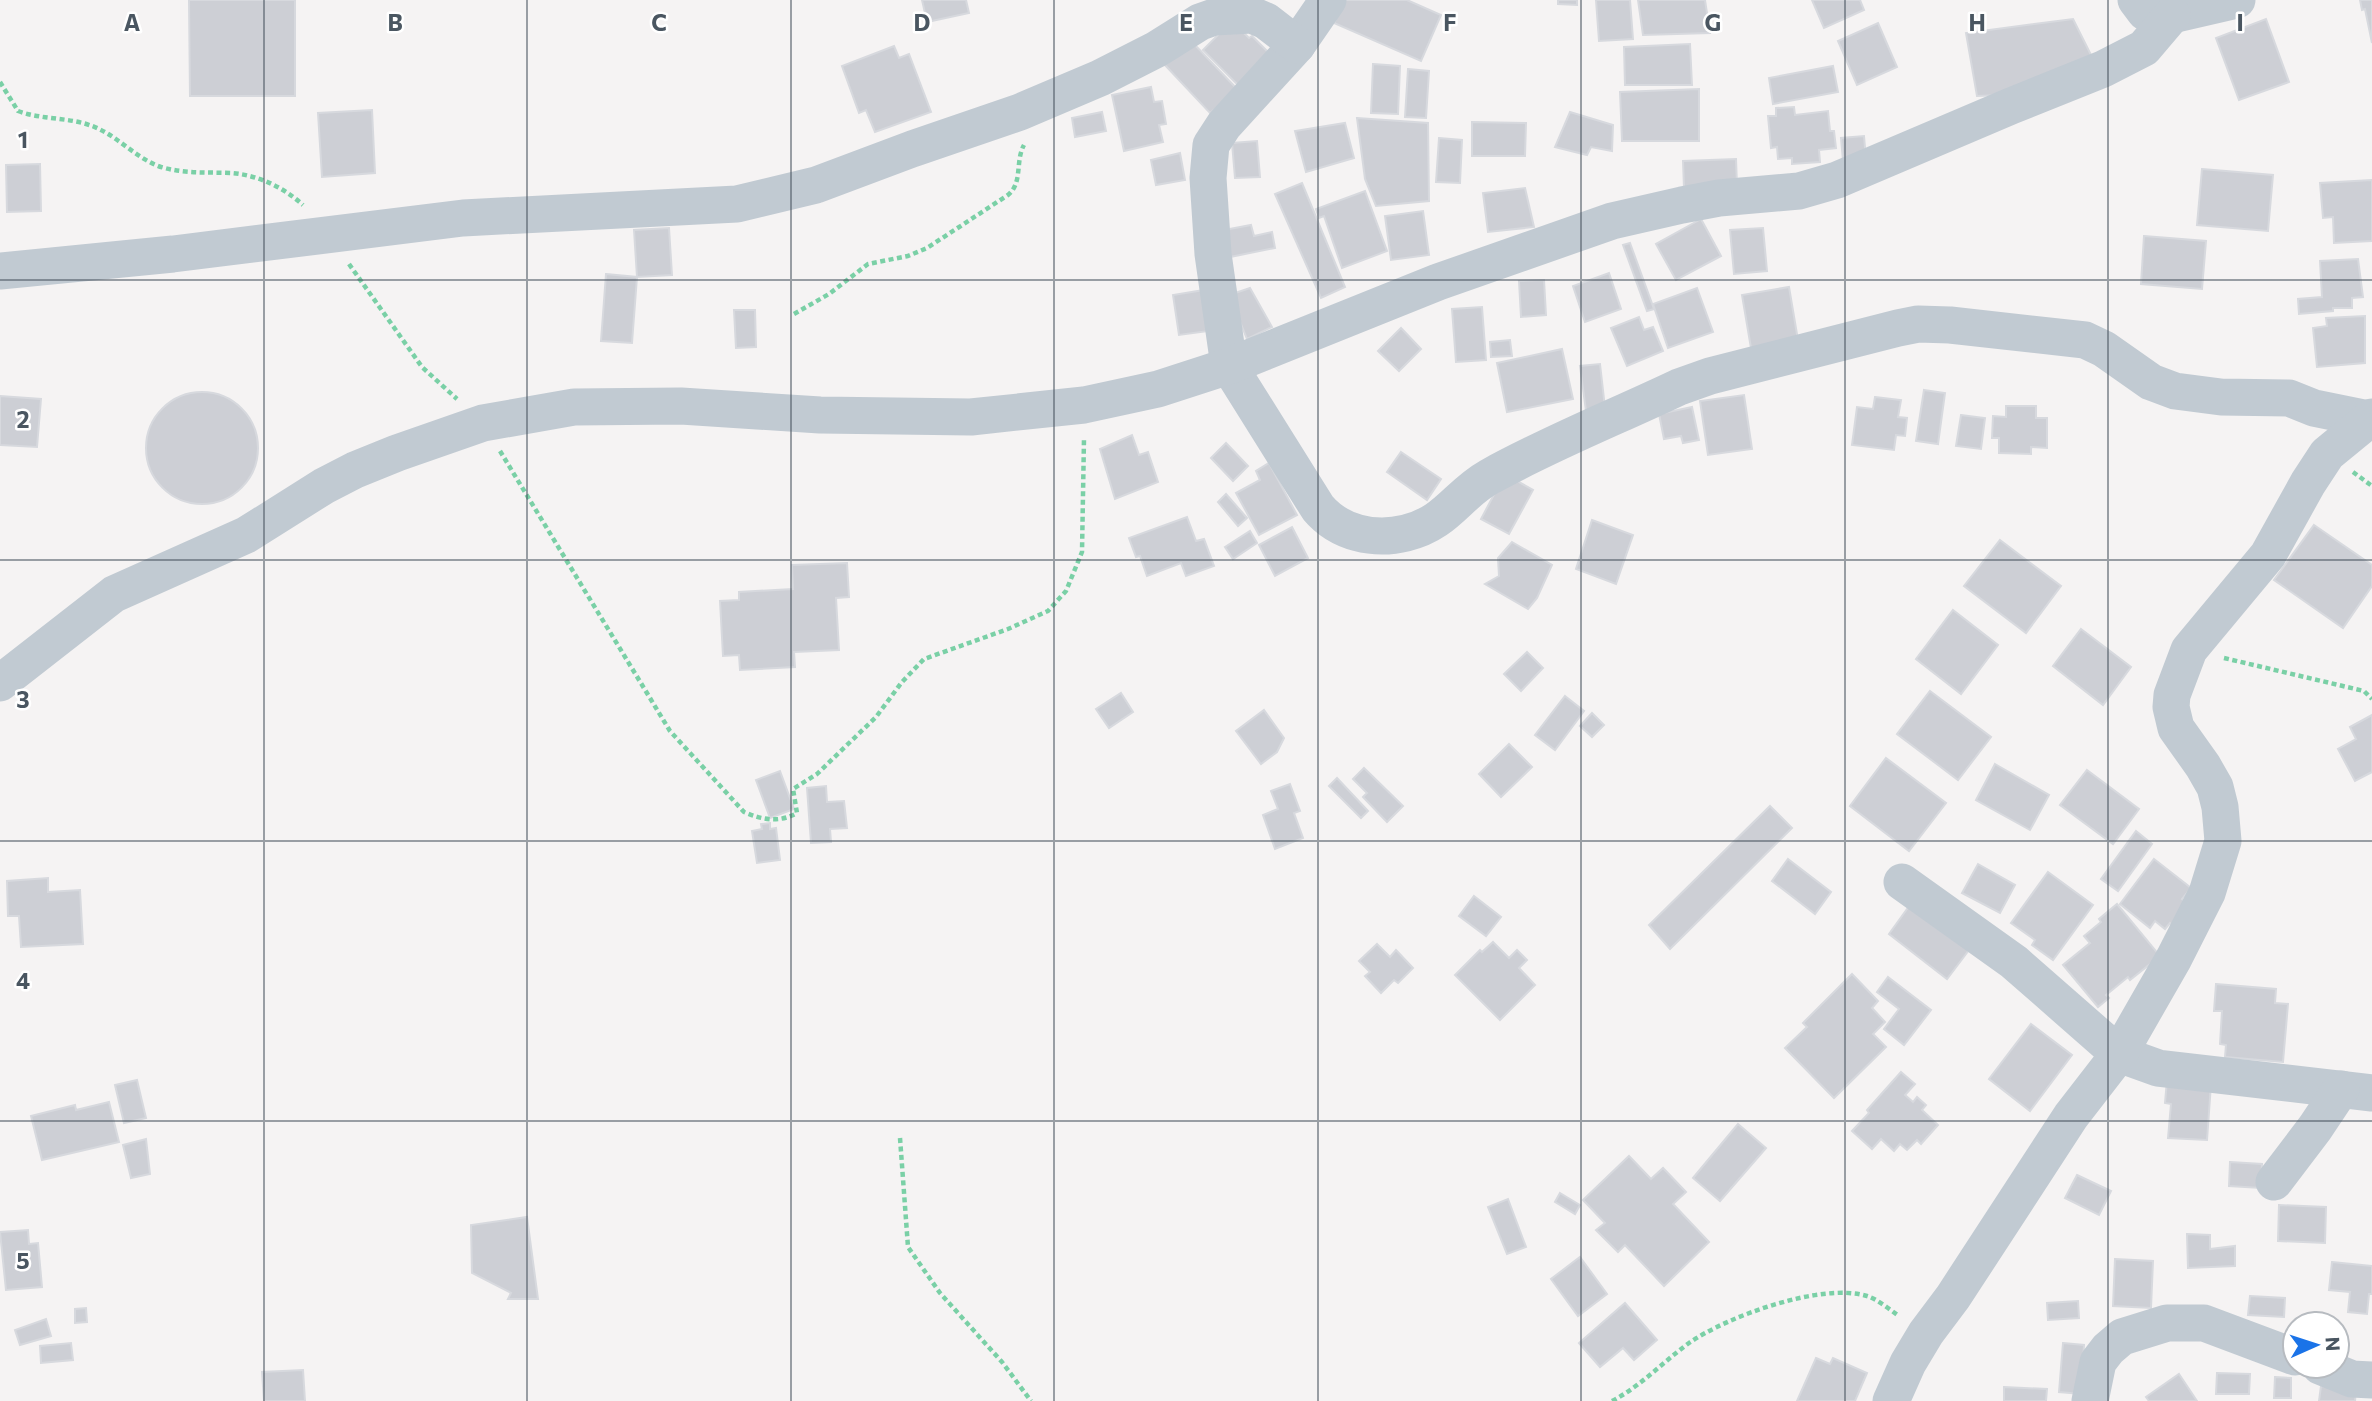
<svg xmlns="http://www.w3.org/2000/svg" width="2372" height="1401" viewBox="0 0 2372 1401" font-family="Commissioner,sans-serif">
<rect width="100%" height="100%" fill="#f5f3f3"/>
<!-- building -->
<g fill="#cdcfd5" stroke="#d7d9de" stroke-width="2">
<polygon points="189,0 295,0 295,96 190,96"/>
<polygon points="922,0 966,0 969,13 927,22"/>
<polygon points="1344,0 1407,0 1441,15 1421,61 1334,23"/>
<polygon points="1558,0 1577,0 1577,5 1558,4"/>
<polygon points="1596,0 1630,0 1633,39 1599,41"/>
<polygon points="1638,0 1705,0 1710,33 1643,35"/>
<polygon points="1812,0 1860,0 1864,10 1824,28"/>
<polygon points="2360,0 2372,0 2372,43 2365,9 2362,10"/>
<polygon points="2073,19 2093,59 2002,95 1977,96 1966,33"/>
<polygon points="2266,19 2289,82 2239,100 2216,38"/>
<polygon points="1232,21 1249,38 1252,36 1274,58 1243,90 1203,50"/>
<polygon points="1878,23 1897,67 1857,85 1838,41"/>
<polygon points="1193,43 1238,90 1210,113 1165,65"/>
<polygon points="1690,44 1692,85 1625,85 1624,47"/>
<polygon points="894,46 899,58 909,54 931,112 875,132 866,110 859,113 842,66"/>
<polygon points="1373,64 1400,66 1398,114 1371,113"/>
<polygon points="1833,66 1838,92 1773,104 1769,78"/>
<polygon points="1408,69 1429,71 1426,118 1405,117"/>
<polygon points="1151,87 1154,102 1162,101 1166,124 1159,125 1163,142 1124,151 1112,95"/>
<polygon points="1699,89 1699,141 1622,141 1620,92"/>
<polygon points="1794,107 1795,115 1828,111 1830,131 1834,131 1836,148 1819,150 1820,162 1792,164 1792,158 1778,159 1777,147 1771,148 1768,116 1776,116 1776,108"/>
<polygon points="372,110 375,173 322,177 318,113"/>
<polygon points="1102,112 1106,131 1075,137 1072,118"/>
<polygon points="1570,112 1613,125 1612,151 1591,147 1587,155 1555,147"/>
<polygon points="1357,118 1428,123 1429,201 1376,206 1365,179"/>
<polygon points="1472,122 1526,123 1525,156 1472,156"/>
<polygon points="1345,123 1354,158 1306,172 1295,131"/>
<polygon points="1864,136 1866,159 1843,161 1841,138"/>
<polygon points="1439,138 1462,140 1460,183 1436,182"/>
<polygon points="1257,141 1260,177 1235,178 1232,143"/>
<polygon points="1180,153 1185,180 1156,185 1151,160"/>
<polygon points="1736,159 1737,185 1684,188 1683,161"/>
<polygon points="40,164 41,211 7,212 6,165"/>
<polygon points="2202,169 2273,175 2268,231 2197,225"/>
<polygon points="2372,180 2372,241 2334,243 2333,217 2323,218 2320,183"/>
<polygon points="1302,183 1345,287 1321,298 1275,194"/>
<polygon points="1525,188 1534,227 1488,232 1483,193"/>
<polygon points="1365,191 1387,251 1342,268 1324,216 1319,218 1316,209"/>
<polygon points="1423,211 1429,255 1391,260 1385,216"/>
<polygon points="1701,219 1721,256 1676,280 1656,244"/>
<polygon points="1251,225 1254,236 1272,232 1275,248 1230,257 1224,230"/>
<polygon points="669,228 672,275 637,277 634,230"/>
<polygon points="1763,228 1767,271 1734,274 1730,230"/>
<polygon points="2144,236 2206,241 2202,289 2141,284"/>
<polygon points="1630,243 1654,309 1647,311 1623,245"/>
<polygon points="2358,259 2363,297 2352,298 2352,308 2333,308 2333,311 2299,314 2298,299 2322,297 2320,261"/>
<polygon points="1609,273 1621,309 1585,322 1573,286"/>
<polygon points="606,274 637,277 632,343 601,341"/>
<polygon points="1544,280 1546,315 1521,317 1519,281"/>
<polygon points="1789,287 1799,346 1752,354 1742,295"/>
<polygon points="1250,288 1272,327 1247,339 1229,295"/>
<polygon points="1697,288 1713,332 1668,348 1653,304"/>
<polygon points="1210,289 1216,330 1179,335 1173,295"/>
<polygon points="1482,307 1486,360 1456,362 1452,309"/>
<polygon points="734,310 755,310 756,347 736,348"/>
<polygon points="2365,316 2365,363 2317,367 2313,328 2327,326 2326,318"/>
<polygon points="1639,317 1644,330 1653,327 1663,351 1627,366 1611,328"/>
<polygon points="1401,328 1421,349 1399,371 1378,351"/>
<polygon points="1510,340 1512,356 1491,357 1490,342"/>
<polygon points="1562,349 1573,399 1507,412 1497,363"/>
<polygon points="1600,364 1605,408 1586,411 1580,366"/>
<polygon points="1924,390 1945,393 1938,444 1916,441"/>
<circle cx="202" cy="448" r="56"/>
<polygon points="1744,395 1752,449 1708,455 1700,401"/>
<polygon points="0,396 41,399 37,447 0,445"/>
<polygon points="1875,397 1901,400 1898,417 1907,418 1905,436 1896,435 1894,450 1852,445 1857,407 1873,409"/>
<polygon points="2006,406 2036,406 2036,418 2047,418 2047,448 2031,447 2031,454 1999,453 1999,438 1992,438 1993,416 2006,417"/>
<polygon points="1692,407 1699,440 1683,443 1681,436 1664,439 1659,414"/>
<polygon points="1961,415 1985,418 1981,449 1956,446"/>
<polygon points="1132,435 1139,455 1148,452 1158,482 1115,499 1100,449"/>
<polygon points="1226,443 1248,466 1233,481 1211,458"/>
<polygon points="1401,452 1441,479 1427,500 1387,472"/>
<polygon points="1269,463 1297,515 1259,535 1236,493 1260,480 1256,471"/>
<polygon points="1505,474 1533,490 1509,534 1481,519"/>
<polygon points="1226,494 1247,518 1238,526 1218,502"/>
<polygon points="1187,517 1196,541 1204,539 1214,566 1186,576 1181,563 1147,576 1140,556 1136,557 1129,538"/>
<polygon points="1592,520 1633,535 1616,584 1576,569"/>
<polygon points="2314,525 2372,565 2372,586 2343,628 2274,580"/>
<polygon points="1292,527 1308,558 1275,576 1259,545"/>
<polygon points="1250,531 1257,543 1233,559 1225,547"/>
<polygon points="2000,540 2061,586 2026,633 1964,586"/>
<polygon points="1512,542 1552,565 1537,598 1528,609 1485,584 1499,576 1498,558"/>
<polygon points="847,563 849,597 836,598 839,650 794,652 795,667 740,670 739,655 723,656 720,601 739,600 739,592 793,589 792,565"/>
<polygon points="1953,610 1998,645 1961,694 1916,659"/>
<polygon points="2081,629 2131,667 2103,705 2053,666"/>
<polygon points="1527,652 1543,668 1521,691 1504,674"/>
<polygon points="1930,691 1991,737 1958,780 1897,734"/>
<polygon points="1121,693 1133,712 1109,728 1096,709"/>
<polygon points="1565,696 1584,711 1555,750 1535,735"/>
<polygon points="1264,710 1284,738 1277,752 1261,764 1236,731"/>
<polygon points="1592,713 1604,725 1592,737 1580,726"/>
<polygon points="2372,715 2372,772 2355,781 2338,749 2356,739 2350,727"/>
<polygon points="1509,744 1532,767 1501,797 1479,774"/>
<polygon points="1886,758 1946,803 1909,851 1850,806"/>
<polygon points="1995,764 2049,795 2030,830 1976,800"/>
<polygon points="1364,768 1403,806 1387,822 1363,797 1367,793 1353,779"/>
<polygon points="2087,770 2139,809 2113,844 2060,805"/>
<polygon points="780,771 794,809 770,818 756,780"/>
<polygon points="1337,778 1368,811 1361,818 1329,786"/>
<polygon points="1290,784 1300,811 1294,813 1303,838 1275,849 1263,815 1278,809 1271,791"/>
<polygon points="826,786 827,802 844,801 847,828 830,829 831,842 811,843 807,788"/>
<polygon points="1770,806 1792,828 1670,949 1649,925"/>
<polygon points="770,823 770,829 776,828 780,860 757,863 752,831 762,829 761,824"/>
<polygon points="2136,831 2152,844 2118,891 2101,879"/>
<polygon points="1788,859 1831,892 1815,914 1772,881"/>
<polygon points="2154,859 2191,888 2182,899 2189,904 2172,925 2170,923 2165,929 2155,921 2150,928 2120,904"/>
<polygon points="1978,864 2015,885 2000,913 1962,893"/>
<polygon points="2048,872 2093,905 2053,960 2032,945 2035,940 2011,923"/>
<polygon points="48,878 48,892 80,890 83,944 21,947 19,916 8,916 7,881"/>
<polygon points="1474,896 1501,917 1486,936 1459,916"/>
<polygon points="2117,904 2160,956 2130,980 2128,977 2106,995 2109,998 2098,1007 2063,965 2090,943 2084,936 2101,922 2099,919"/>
<polygon points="1910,905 1969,950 1947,979 1889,934"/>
<polygon points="1493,942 1509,958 1517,950 1527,960 1519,968 1535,985 1500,1020 1455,975 1480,950 1482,952"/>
<polygon points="1377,944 1390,957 1396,950 1413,968 1398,983 1394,980 1381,993 1365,976 1370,972 1359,961"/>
<polygon points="1852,974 1878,1001 1872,1008 1885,1022 1873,1034 1886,1047 1834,1098 1785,1048 1807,1027 1803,1023"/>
<polygon points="1888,977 1931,1010 1904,1045 1884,1029 1899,1009 1877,992"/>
<polygon points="2216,984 2276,989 2275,1003 2288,1004 2283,1062 2225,1057 2226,1045 2220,1044 2222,1011 2214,1011"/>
<polygon points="2031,1024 2072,1055 2030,1111 1989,1079"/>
<polygon points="1901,1072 1915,1084 1905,1095 1913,1102 1917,1097 1926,1105 1922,1110 1938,1125 1921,1144 1917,1140 1907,1150 1900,1144 1894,1151 1881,1139 1872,1149 1852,1131 1869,1113 1867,1110"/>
<polygon points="137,1080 146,1118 124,1123 115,1085"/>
<polygon points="2167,1080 2211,1084 2207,1140 2168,1138 2171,1104 2165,1103"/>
<polygon points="109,1102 119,1142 42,1160 31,1116 75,1105 76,1110"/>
<polygon points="1738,1124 1766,1148 1720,1201 1693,1178"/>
<polygon points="146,1139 150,1174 131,1178 123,1145"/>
<polygon points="1629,1156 1651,1179 1663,1168 1686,1192 1673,1204 1709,1242 1664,1286 1625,1245 1618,1252 1596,1230 1605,1223 1583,1200"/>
<polygon points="2230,1162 2262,1164 2261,1188 2229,1186"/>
<polygon points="2077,1175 2111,1191 2099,1215 2065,1198"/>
<polygon points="1560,1193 1580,1205 1575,1214 1555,1202"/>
<polygon points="1508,1199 1526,1247 1507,1254 1488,1207"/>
<polygon points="2279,1205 2326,1207 2325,1243 2278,1241"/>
<polygon points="527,1217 538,1299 508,1299 511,1293 472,1273 471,1225"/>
<polygon points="28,1230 29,1244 38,1243 42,1287 6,1290 0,1232"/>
<polygon points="2187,1234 2210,1235 2210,1249 2235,1246 2235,1266 2188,1268"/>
<polygon points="1580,1257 1607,1294 1578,1316 1551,1279"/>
<polygon points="2115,1259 2153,1261 2151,1308 2113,1306"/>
<polygon points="2332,1262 2372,1266 2372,1294 2369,1294 2367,1314 2348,1312 2350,1292 2329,1290"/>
<polygon points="2250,1296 2285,1298 2284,1317 2248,1315"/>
<polygon points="2078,1301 2079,1318 2048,1320 2047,1303"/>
<polygon points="1625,1303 1657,1340 1634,1360 1623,1348 1600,1367 1579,1343"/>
<polygon points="86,1308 87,1322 75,1323 75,1309"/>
<polygon points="46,1319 51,1336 20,1345 15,1330"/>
<polygon points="71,1343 73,1360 41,1363 40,1346"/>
<polygon points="2063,1343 2084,1345 2081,1394 2059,1392"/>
<polygon points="1816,1358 1830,1364 1833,1358 1867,1373 1855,1401 1797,1401"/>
<polygon points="303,1370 305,1401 264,1401 262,1372"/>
<polygon points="2217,1373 2250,1374 2249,1394 2216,1394"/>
<polygon points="2179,1374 2197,1401 2149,1401 2146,1397"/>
<polygon points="2275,1377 2291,1378 2291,1398 2274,1398"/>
<polygon points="2321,1386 2356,1391 2355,1401 2319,1401"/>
<polygon points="2004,1387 2047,1389 2046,1401 2004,1401"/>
</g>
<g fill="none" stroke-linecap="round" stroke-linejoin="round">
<!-- path -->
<g stroke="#7ad0a6" stroke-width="4.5" stroke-dasharray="5 3.5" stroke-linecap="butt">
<path d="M 0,82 L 18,111 C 42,120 69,117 92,126 C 117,135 135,158 161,167 C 185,174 207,172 231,173 C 258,175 283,187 303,205"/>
<polyline points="349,264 422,367 457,399"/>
<path d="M 794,314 L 829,294 L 868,264 L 908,256 L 927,248 L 1008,195 C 1023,183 1015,161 1024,145"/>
<path d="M 500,451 L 670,731 L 744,812 C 763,820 779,823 797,813 L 793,789 L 817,774 L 876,717 L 902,682 L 924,659 L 1008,629 L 1048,611 L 1066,591 L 1082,552 L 1084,438"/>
<polyline points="2353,472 2372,486"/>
<polyline points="2224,658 2364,691 2372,699"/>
<polyline points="900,1138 908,1247 940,1293 1002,1362 1031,1401"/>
<path d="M 1612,1401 C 1641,1386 1663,1362 1689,1343 C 1726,1317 1821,1282 1867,1296 C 1877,1299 1889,1309 1899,1316"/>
</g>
<!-- minor -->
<g stroke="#c1cad2" stroke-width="37">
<path d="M 1328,0 L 1297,45 L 1224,125 L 1211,145 L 1208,178 L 1213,254 L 1229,366 L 1318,508 C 1339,533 1374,541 1406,533 C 1447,523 1457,495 1489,477 C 1550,443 1616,417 1679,387 L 1710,376 L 1898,328 L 1918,324 L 1950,325 L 2085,340 L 2104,349 L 2151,382 L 2175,391 L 2221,397 L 2289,398 L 2314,408 L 2368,419"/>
<polyline points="2136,0 2145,12 2172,15 2237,0"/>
<polyline points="0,271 173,254 463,218 737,204 816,185 912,149 1020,112 1100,78 1157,49 1200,22 1214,17 1252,15 1266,21 1297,45"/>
<polyline points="0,683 114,594 246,535 324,486 355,470 397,453 483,423 574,407 681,406 820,415 971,417 1084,405 1158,389 1229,366 1438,282 1612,221 1682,205 1719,198 1799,191 1837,180 2011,106 2103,69 2144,48 2172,15"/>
<polyline points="1902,882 2014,962 2119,1054 2158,1068 2372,1093"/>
<polyline points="2274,1182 2315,1128 2341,1089"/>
<polyline points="2320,1366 2352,1379 2372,1380"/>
<polyline points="1891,1401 1908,1363 1926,1333 1953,1297 2071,1116 2119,1054 2174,958 2207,893 2223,841 2220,807 2215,787 2203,766 2176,728 2171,707 2172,695 2189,650 2268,555 2308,483 2327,454 2372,417"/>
<polyline points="2090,1401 2098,1362 2108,1349 2122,1337 2167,1323 2204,1323 2295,1357"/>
</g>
</g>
<!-- grid -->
<path fill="none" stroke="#4a5661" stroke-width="2" stroke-opacity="0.55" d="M 264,0 L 264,1401M 527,0 L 527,1401M 791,0 L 791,1401M 1054,0 L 1054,1401M 1318,0 L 1318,1401M 1581,0 L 1581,1401M 1845,0 L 1845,1401M 2108,0 L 2108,1401M 0,280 L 2372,280M 0,560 L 2372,560M 0,841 L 2372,841M 0,1121 L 2372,1121"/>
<g font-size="23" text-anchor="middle" font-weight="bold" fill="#4a5661" stroke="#fff" stroke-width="5" stroke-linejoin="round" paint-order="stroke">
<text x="132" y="31">A</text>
<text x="395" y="31">B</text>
<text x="659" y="31">C</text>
<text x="922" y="31">D</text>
<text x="1186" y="31">E</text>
<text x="1450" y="31">F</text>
<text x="1713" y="31">G</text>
<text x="1977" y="31">H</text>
<text x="2240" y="31">I</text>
<text x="23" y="148">1</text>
<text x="23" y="428">2</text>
<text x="23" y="708">3</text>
<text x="23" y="989">4</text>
<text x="23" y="1269">5</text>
</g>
<!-- north arrow -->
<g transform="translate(2316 1345) rotate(87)"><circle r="33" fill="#ffffff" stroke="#b7bbc0" stroke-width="2"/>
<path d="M0-5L12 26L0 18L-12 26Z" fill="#1a73e8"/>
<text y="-10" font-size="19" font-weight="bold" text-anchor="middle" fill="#4a5661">N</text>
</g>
</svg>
